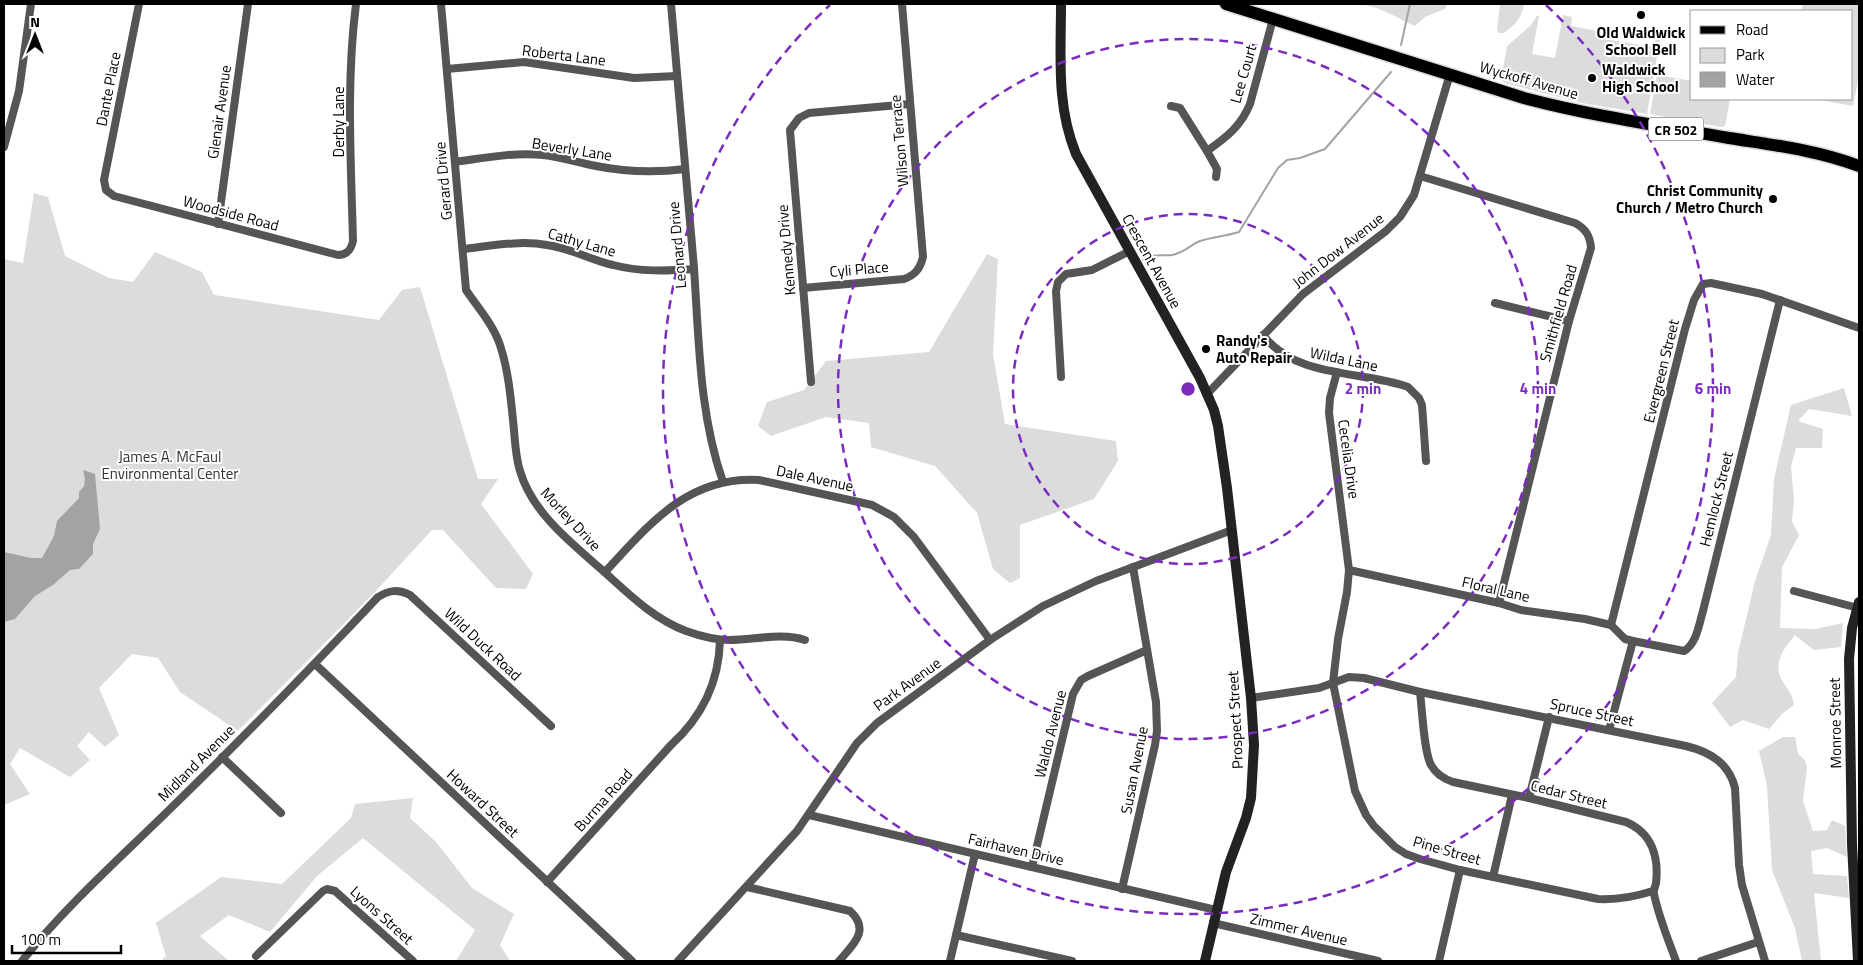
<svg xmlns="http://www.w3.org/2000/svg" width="1863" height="965" viewBox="0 0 1863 965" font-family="'Titillium Web',sans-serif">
<rect width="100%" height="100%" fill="#fff"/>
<!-- green -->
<g fill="#dcdcdc">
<path d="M 1359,4 L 1447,4 L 1445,9 L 1425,17 L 1415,26 C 1397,18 1379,6 1359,4 Z"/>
<path d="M 1500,4 L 1524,4 C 1521,19 1516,24 1504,33 L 1499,33 L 1497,30 Z"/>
<polygon points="1803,4 1859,4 1859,76 1853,106 1814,99 1852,99 1852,11 1801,11"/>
<polygon points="1563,15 1572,17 1571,26 1598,31 1599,26 1613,28 1611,40 1654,47 1656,36 1663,38 1660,40 1647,114 1582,103 1505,83 1501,80 1507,46 1531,25 1537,16 1539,16 1532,54 1555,58"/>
<polygon points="1657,75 1692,81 1692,99 1730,99 1725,126 1721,127 1650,114"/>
<polygon points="34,193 48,197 65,256 109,278 133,282 155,252 202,272 214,295 379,320 402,290 420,287 478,479 498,479 481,504 533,574 526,589 496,588 443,530 432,530 373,594 238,731 180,692 158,658 132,654 99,688 119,735 105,747 89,732 77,746 90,760 70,777 20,748 10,764 30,794 4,805 4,259 23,263"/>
<polygon points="987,254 998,259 993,354 1005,424 1116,441 1118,461 1094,499 1020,525 1020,578 1010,583 993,569 977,513 935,466 871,447 869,423 826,417 771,436 758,426 767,402 804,390 826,361 929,352"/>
<path d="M 1844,388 L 1852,416 L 1809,409 L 1798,421 L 1823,429 L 1822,448 L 1796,448 L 1791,467 L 1794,499 L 1792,521 L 1799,535 L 1782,567 L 1780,628 L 1816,629 L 1843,623 L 1841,647 L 1814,650 L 1795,635 C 1786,646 1774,660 1780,676 C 1784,686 1793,693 1794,705 L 1783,713 L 1769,729 L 1743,720 L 1730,727 L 1712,703 L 1736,677 L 1738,653 L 1755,581 L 1771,535 L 1774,479 L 1791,405 Z"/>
<polygon points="1783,737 1795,737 1798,754 1805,760 1807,768 1803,801 1813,831 1827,830 1832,820 1845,826 1847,857 1827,848 1811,851 1813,874 1847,876 1849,898 1814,893 1821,961 1802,961 1795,928 1772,870 1767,786 1759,751"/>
<polygon points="413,798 410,818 436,842 472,888 514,914 500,945 510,961 456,961 475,930 363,838 317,876 270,932 229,915 200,936 229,961 161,961 166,956 156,923 221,877 282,884 351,818 355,804"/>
</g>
<!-- water -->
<polygon fill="#a3a3a3" points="83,470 95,474 100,529 93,544 93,554 79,569 70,570 53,585 35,596 15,619 4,622 4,552 31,558 42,558 54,536 57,521 79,498 79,492 84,486 85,479"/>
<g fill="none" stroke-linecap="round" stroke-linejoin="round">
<!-- stream -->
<g stroke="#a3a3a3" stroke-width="2">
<polyline points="1401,45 1410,4"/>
<path d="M 1143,260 C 1153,253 1161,256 1172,255 C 1184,253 1190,245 1200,241 C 1213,237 1226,236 1239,232 L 1278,168 L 1287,160 L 1300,158 L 1325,149 L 1391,72"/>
</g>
<!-- primary casing -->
<g stroke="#dbdbdb" stroke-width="15">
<path id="primary" d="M 1226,4 L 1524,98 C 1592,116 1661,126 1729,138 C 1773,145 1817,150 1859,166"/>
</g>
<!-- street -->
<g stroke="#555" stroke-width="8">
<path d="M 139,4 L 104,180 L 106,190 L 114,196 L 338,255 C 347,255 351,250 353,241 C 351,163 346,82 356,4"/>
<path d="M 441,4 L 466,290 C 478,308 493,324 500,345 C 509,372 511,401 514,430 C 515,444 516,458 520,471 C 532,512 570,542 601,569 C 628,593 652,618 686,631 C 700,636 715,640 730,640 C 754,640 782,632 805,640"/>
<path d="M 671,4 C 678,92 687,180 694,268 C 699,340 699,413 723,482"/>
<polyline points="447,69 524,62 634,78 677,76"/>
<polyline points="1171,106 1180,108 1207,151 1217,169 1216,177"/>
<polyline points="4,147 19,91 31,4"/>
<path d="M 1207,151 C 1227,137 1241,126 1250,104 L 1273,19"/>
<path d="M 455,162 C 484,158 514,152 543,155 C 562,157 579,163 596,166 C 626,172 655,173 685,169"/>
<path d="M 1420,176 L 1575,223 C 1586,229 1590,236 1591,248 L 1569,321 L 1499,603"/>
<polyline points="218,224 248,4"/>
<path d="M 463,249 C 490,246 520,240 547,245 C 570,248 591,260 613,265 C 640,272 667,271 694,269"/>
<path d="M 803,288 L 904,279 C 915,275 920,269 923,257 L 902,4"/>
<polyline points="1495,303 1569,321"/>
<path d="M 1263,335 C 1297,379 1360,370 1408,387 L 1419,398 L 1422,405 L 1426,461"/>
<path d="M 1337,372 L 1330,398 L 1329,413 L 1349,570 L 1347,592 L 1338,639 L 1333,683 L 1355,791 L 1366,815 L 1374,826 L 1395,847 L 1406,854 L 1420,859 L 1460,870 L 1598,899 C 1618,900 1634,897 1653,891"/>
<polyline points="1061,377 1056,291 1058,282 1066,274 1092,270 1130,251"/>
<polyline points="811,382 790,130 799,118 809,113 910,104"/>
<polyline points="1208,393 1303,294 1386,231 1400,217 1414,195 1450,74"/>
<path d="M 1349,570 L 1499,603 L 1521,610 L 1585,619 L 1611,625 L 1625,639 L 1633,641 L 1684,651 C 1697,643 1699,624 1703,611 L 1780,300"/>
<path d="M 605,572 C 649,525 687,476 759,480 L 872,505 L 894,517 L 914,537 L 990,640"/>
<polyline points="1794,591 1858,608"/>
<polyline points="1611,625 1685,329 1694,300 1703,284 1711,283 1762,294 1859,328"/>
<polyline points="315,664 632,961"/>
<path d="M 1420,692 C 1422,708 1424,753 1431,765 C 1436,774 1444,779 1453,782 L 1529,798 L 1626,822 C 1652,833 1659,857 1656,883 C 1655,888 1653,890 1654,894 C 1659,918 1668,939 1676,961"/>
<path d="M 1251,698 L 1319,688 L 1349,677 L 1364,678 L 1420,692 L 1686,746 C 1710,752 1729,763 1735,788 L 1739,865 L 1742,885 L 1765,961"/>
<polyline points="1609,730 1633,641"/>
<polyline points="222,757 281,813"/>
<polyline points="1529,798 1549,717"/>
<polyline points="809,815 1216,910"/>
<polyline points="1032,867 1073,694 1081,680 1088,676 1147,650"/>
<polyline points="1493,877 1512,795"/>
<path d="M 547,882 L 671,745 C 703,716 719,682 720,640"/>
<path d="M 747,887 L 850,911 C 871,930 853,945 839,961"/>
<polyline points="1122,889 1155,745 1157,731 1156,702 1133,567"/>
<polyline points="1213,923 1378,961"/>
<polyline points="956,935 1072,961"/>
<polyline points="256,956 323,891 327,889 335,891 413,961"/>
<path d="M 22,961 C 66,906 120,858 170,809 C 241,740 310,669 378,597 C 389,590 398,589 410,595 L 551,726"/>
<polyline points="678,961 797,831 857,743 877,723 990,640 1043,606 1096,581 1232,530"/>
<polyline points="950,961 975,854"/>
<polyline points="1439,961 1460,870"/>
<polyline points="1701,961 1758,942"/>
</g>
<!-- secondary -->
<g stroke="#222" stroke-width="10">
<path d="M 1061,4 C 1061,56 1056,105 1076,154 L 1200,378 L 1214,410 L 1218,426 L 1227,488 L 1251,698 L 1254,745 L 1251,798 L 1246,818 L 1226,872 L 1205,961"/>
<polyline points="1858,961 1852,844 1849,659 1852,628 1859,602"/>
</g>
<!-- primary -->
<use href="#primary" stroke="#000" stroke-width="12"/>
</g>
<!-- distance rings -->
<g fill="none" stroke="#7b2cbf" stroke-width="2.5" stroke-dasharray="9 6">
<circle cx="1188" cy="389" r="175"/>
<circle cx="1188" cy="389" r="350"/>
<path d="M1546 5A525 525 0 1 1 830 5"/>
</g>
<!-- markers -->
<g fill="#000" stroke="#fff" stroke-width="2">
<circle cx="1641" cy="15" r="5"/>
<circle cx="1592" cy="78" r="5"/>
<circle cx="1773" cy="199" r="5"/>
<circle cx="1206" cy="349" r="5"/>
</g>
<g text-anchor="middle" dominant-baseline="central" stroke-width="4" stroke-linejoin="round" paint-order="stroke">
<!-- shield labels -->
<rect fill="#fff" stroke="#4c4c4c" stroke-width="1" x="1648.5" y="117.5" width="55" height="23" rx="4"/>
<g font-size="14" font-weight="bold" fill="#000">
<text x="1676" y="129">CR 502</text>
</g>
<!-- poi labels -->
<g font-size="15" font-weight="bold" fill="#000" stroke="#fff" text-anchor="start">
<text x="1641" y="32" text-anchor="middle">Old Waldwick<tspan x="1641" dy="17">School Bell</tspan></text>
<text x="1602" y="69">Waldwick<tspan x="1602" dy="17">High School</tspan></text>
<text x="1763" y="190" text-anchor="end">Christ Community<tspan x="1763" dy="17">Church / Metro Church</tspan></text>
<text x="1216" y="340">Randy's<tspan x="1216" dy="17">Auto Repair</tspan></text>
</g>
<!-- street labels -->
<g font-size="15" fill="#000" stroke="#fff">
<text transform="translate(564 55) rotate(7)">Roberta Lane</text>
<text transform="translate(1243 74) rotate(-74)">Lee Court</text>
<text transform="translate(1529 80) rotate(16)">Wyckoff Avenue</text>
<text transform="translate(108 89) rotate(-79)">Dante Place</text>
<text transform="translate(219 112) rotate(-82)">Glenair Avenue</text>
<text transform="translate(338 122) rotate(-90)">Derby Lane</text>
<text transform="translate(899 141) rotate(-95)">Wilson Terrace</text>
<text transform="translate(572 149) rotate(9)">Beverly Lane</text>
<text transform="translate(443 181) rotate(-95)">Gerard Drive</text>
<text transform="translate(231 213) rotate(15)">Woodside Road</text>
<text transform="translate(582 242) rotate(16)">Cathy Lane</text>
<text transform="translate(677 245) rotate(-95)">Leonard Drive</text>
<text transform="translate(786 250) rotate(-95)">Kennedy Drive</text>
<text transform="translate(1338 250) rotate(-38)">John Dow Avenue</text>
<text transform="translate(1152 261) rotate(61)">Crescent Avenue</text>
<text transform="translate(859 269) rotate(-5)">Cyli Place</text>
<text transform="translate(1558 313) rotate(-74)">Smithfield Road</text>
<text transform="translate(1344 359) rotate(12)">Wilda Lane</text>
<text transform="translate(1661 371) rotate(-76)">Evergreen Street</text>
<text transform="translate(1349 459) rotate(82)">Cecelia Drive</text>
<text transform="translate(815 478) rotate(12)">Dale Avenue</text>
<text transform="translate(1716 499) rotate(-76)">Hemlock Street</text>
<text transform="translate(571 519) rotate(47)">Morley Drive</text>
<text transform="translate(1496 589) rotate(13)">Floral Lane</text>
<text transform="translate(483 644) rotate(43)">Wild Duck Road</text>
<text transform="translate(907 684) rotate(-36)">Park Avenue</text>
<text transform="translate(1592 712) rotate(12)">Spruce Street</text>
<text transform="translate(1235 720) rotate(-93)">Prospect Street</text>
<text transform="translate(1835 723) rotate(-91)">Monroe Street</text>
<text transform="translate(1050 734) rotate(-76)">Waldo Avenue</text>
<text transform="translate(196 763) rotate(-45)">Midland Avenue</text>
<text transform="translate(1134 770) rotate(-79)">Susan Avenue</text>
<text transform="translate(1569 794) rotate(14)">Cedar Street</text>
<text transform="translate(603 800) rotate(-48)">Burma Road</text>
<text transform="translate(483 803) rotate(43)">Howard Street</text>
<text transform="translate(1016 849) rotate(13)">Fairhaven Drive</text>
<text transform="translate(1447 850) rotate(16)">Pine Street</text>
<text transform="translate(382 915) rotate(42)">Lyons Street</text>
<text transform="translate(1299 929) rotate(13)">Zimmer Avenue</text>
</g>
<!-- park labels -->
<g font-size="15" fill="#333" stroke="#fff">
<text x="170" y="456">James A. McFaul<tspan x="170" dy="17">Environmental Center</tspan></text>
</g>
</g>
<circle cx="1188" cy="389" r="8" fill="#7b2cbf" stroke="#fff" stroke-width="2.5"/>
<g font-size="15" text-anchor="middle" font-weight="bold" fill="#7b2cbf" stroke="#fff" stroke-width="4" stroke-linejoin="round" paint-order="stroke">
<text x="1363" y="394">2 min</text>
<text x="1538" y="394">4 min</text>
<text x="1713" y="394">6 min</text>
</g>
<!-- border -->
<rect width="1863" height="965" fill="none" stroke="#000000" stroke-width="10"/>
<!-- legend -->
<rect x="1690" y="10" width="162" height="90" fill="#ffffff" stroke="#999999"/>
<rect x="1700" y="26" width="25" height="8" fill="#000000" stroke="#999999"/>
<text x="1736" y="35" font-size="15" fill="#000000">Road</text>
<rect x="1700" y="48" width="25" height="15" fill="#dcdcdc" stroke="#999999"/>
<text x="1736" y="60" font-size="15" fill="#000000">Park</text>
<rect x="1700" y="72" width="25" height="15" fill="#a3a3a3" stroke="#999999"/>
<text x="1736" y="85" font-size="15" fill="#000000">Water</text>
<!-- north arrow -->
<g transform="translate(35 35)" stroke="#ffffff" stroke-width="4" paint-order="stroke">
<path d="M0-4L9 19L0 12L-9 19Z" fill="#000000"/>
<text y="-8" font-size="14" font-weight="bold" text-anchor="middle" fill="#000000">N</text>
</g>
<!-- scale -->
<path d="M12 945v8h109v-8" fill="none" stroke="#000000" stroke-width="2.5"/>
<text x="20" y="945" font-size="15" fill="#000000" stroke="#ffffff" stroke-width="4" paint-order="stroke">100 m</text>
</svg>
